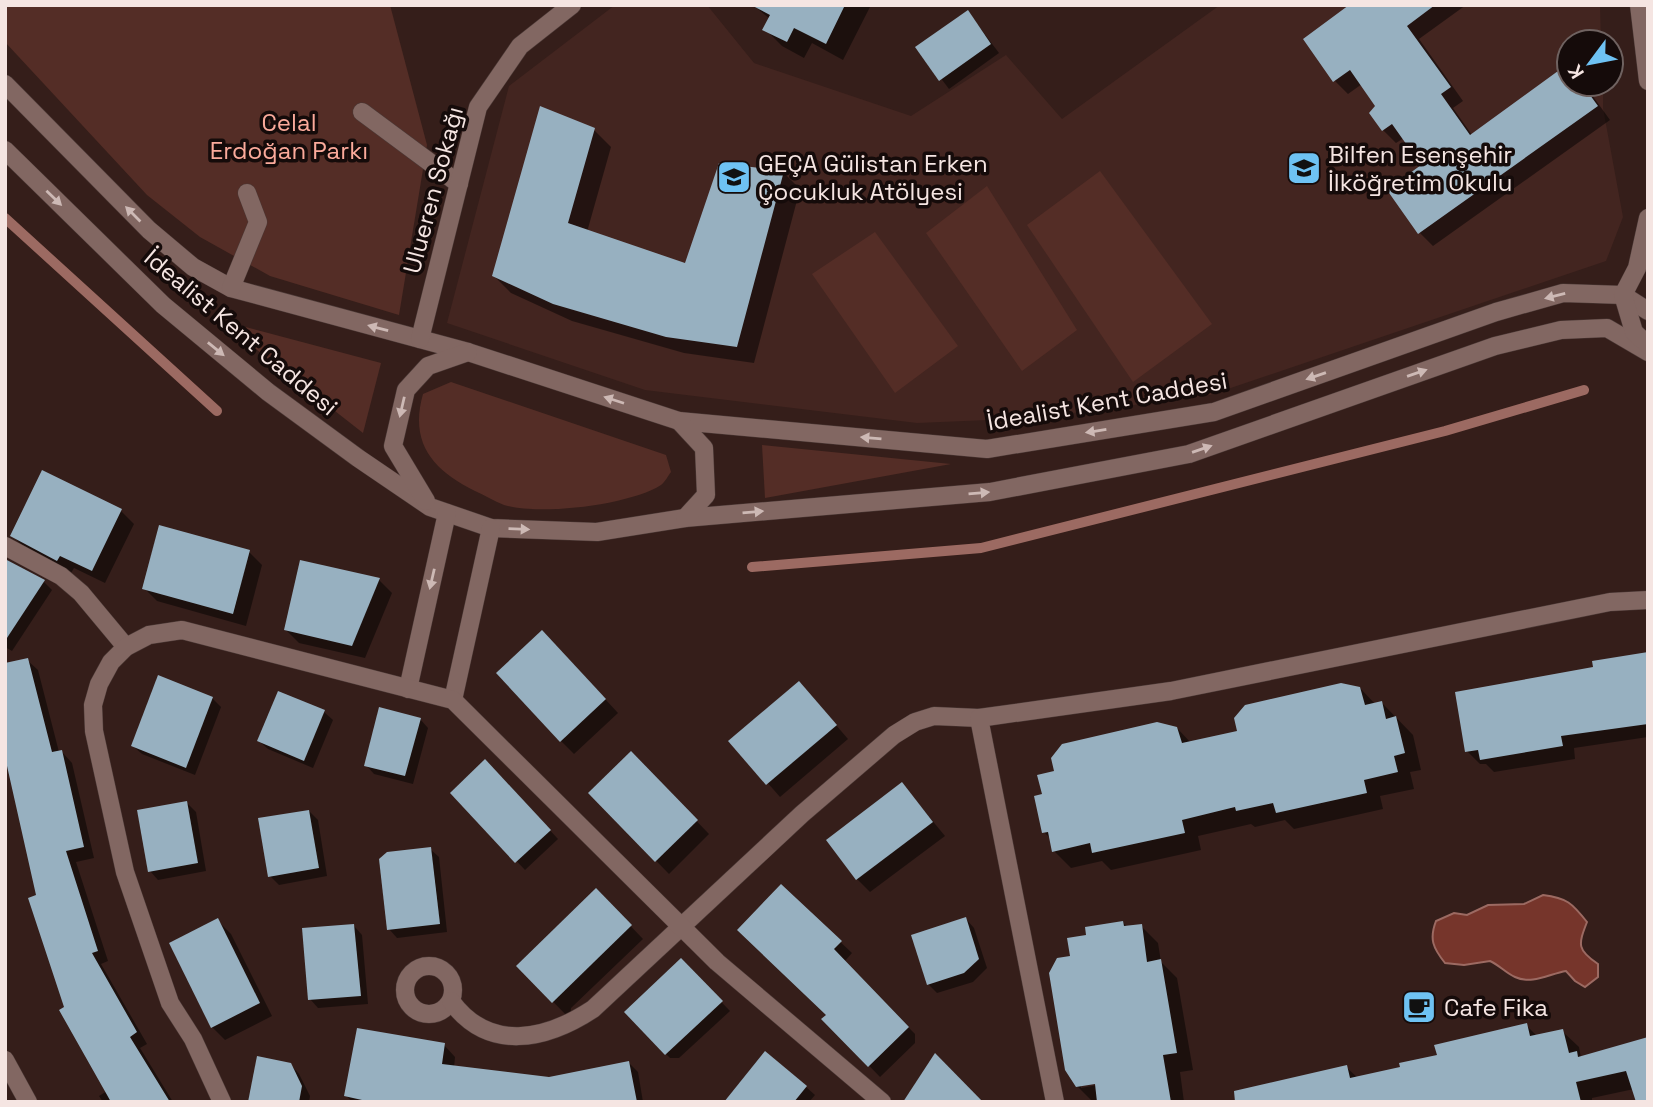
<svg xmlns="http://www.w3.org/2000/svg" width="1653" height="1107" viewBox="0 0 1653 1107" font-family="'Space Grotesk',sans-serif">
<rect width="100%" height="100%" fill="#351e1a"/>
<!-- built -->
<polygon fill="#432520" points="615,5 707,5 754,63 911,116 1006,55 1062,119 1220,5 1600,5 1601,42 1569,42 1569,84 1603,84 1603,108 1623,217 1606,261 1210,395 1034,418 917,423 645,390 447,323 509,86"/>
<!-- green -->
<g fill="#542d26">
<polygon points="5,5 390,5 427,145 399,315 270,276 200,237 147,195 5,42"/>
<polygon points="1100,171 1212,324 1133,382 1027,225"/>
<polygon points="987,186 1077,330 1022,371 926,233"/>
<polygon points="875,232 958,346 895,393 812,274"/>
<polygon points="219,320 381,363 363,433"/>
<path d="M 451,382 L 666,455 L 671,472 C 668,476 665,482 661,485 C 630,505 539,516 504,505 C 494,501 484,495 475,491 C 433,470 409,443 423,394 Z"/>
<polygon points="762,445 951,464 765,498"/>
</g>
<!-- water -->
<path fill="#76352b" stroke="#9c6a62" stroke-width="2" d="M 1543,895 C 1567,898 1572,903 1587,922 C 1578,945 1577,950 1598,964 L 1598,977 L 1585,987 L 1575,981 L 1566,971 C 1549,974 1532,985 1515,977 C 1506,973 1499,965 1490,961 L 1464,965 L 1445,963 C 1433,948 1429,939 1436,921 L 1454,913 L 1467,915 L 1488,905 L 1524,904 Z"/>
<!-- shadow -->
<g fill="#0007" fill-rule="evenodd">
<polygon points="753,5 871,5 843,60 812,43 804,58 782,46 765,29 770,19"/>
<polygon points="1352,5 1466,5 1419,39 1463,101 1453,108 1472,135 1569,68 1569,84 1584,84 1610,120 1433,246 1420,233 1389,190 1424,166 1404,138 1396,143 1383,130 1377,106 1362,84 1348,94 1335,81"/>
<polygon points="968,12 999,53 949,89 918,48"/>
<polygon points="594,130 611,147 587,232 686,266 783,172 800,189 754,363 684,353 572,321 511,293 494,276"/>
<polygon points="121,511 134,524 105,583 74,568 71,573 25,548 12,535"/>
<polygon points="249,552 262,565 246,626 157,601 144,588"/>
<polygon points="5,561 44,582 52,590 12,651 5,647"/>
<polygon points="301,562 379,580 392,593 365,658 299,643 286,630"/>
<polygon points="555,645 618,713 574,754 561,741"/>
<polygon points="1648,654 1648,737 1574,748 1575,759 1494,772 1486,764 1480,764 1467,751 1595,669"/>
<polygon points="27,660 38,670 59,752 62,752 72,763 94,858 76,862 108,961 101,964 147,1044 140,1048 173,1102 103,1102 99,1096 107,1091 66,1008 38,897"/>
<polygon points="1360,688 1376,705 1382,703 1413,735 1421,770 1410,772 1414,789 1380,796 1383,809 1294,829 1285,820 1255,827 1251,824 1198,836 1201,850 1111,870 1102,861 1071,868 1054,851 1051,839 1044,832 1044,795 1057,772 1177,728 1191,743 1239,732"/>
<polygon points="811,696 848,739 780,797 731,741"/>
<polygon points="212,698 221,707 195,775 142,754 133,746"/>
<polygon points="324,712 333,720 313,768 268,749 259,741"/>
<polygon points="420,719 428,728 413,784 374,774 366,765"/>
<polygon points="631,753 709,834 669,874 590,793"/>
<polygon points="494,770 558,839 525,870 452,793"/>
<polygon points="902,784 945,836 870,892 857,879"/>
<polygon points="187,803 196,812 206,871 158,880 150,871"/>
<polygon points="309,811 318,820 327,876 279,885 270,876"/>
<polygon points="430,849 439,857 447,932 397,938 389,929"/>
<polygon points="781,886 852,953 844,962 915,1034 915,1043 880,1077 824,1019 828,1015"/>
<polygon points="596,890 643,939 571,1008 570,1019 518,966"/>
<polygon points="966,919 974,928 987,968 973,982 937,993 928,984"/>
<polygon points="218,921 231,934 272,1016 225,1040 212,1027"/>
<path d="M 1123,923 L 1128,927 L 1141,926 L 1158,943 L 1161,962 L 1177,978 L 1193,1070 L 1180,1072 L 1184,1102 L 1093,1102 L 1077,1086 L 1072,957 L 1088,937 ZM 1103,1081 L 1103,1084 L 1081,1088 L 1081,1084 Z"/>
<polygon points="354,926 362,935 368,1004 318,1008 310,999"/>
<polygon points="681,960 730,1011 679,1058 670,1058 661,1049"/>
<polygon points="1526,1025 1538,1037 1562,1031 1579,1047 1581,1058 1648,1039 1634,1089 1592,1098 1592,1102 1241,1102 1346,1067 1358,1078 1402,1068"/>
<polygon points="444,1045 455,1057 454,1068 559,1102 352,1102 346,1095"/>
<polygon points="629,1063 638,1072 643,1102 582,1102"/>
<polygon points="290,1064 299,1074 310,1096 309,1102 250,1102"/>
<polygon points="806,1087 815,1095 809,1102 728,1102"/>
</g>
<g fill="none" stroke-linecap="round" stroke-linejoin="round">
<!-- stream -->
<g stroke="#9c6a62" stroke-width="10">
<polyline points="5,218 217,411"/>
<polyline points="752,567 981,548 1445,431 1584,390"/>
</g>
</g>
<!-- building -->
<g fill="#97b0c0">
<polygon points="751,5 845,5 826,44 794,28 787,42 762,30 770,15"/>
<polygon points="1349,5 1435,5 1407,26 1451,87 1441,94 1470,135 1569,63 1569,84 1582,84 1598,106 1418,234 1387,190 1421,165 1392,124 1382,131 1369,113 1375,106 1350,70 1333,82 1303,39"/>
<polygon points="968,10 991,44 939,81 915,47"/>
<polygon points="540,106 595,128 568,223 685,263 719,163 784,171 737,347 666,337 553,304 492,276"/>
<polygon points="42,470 122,509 92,571 60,556 57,561 10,536"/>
<polygon points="159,525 250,550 233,614 142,589"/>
<polygon points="5,559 45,580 5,641"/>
<polygon points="300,560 380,578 352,646 284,630"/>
<polygon points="542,630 606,699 560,742 496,673"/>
<polygon points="1648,652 1648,724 1561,736 1563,746 1480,760 1478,750 1465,752 1455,692 1593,667 1592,661"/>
<polygon points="28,658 52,752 62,750 84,847 66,851 98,951 92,953 137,1032 130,1037 170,1102 111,1102 59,1010 64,1007 28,898 36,895 5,757 5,663"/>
<polygon points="158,675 213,697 186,768 131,746"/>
<polygon points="799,681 837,725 766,785 728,741"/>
<polygon points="1341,683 1360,687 1365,705 1382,701 1386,719 1396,716 1405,753 1394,756 1398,772 1364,780 1367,793 1276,813 1273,803 1236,811 1235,807 1182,820 1185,833 1092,853 1090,843 1052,852 1048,832 1042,833 1034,796 1042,794 1037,775 1054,771 1051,758 1062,744 1157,722 1177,727 1182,743 1237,731 1234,718 1245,705"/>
<polygon points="278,691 325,710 304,761 257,741"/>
<polygon points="379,707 421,718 405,776 364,766"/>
<polygon points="631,751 698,820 655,862 588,793"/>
<polygon points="485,759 551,830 515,863 450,793"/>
<polygon points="902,782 933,822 856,880 826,840"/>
<polygon points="187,801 198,863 148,872 137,810"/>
<polygon points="309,810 319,868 268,877 258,818"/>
<polygon points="431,847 440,924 387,930 379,859 387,852"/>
<polygon points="781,884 842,941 834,949 909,1027 868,1067 821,1019 826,1015 737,930"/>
<polygon points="596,888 632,925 552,1003 516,966"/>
<polygon points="966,917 979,959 964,973 927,985 911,935"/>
<polygon points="218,918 260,1003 211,1028 169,943"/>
<polygon points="1123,921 1124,926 1142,924 1147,962 1161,959 1177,1053 1163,1055 1171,1102 1097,1102 1095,1084 1076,1087 1065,1070 1049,973 1057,958 1070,956 1067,938 1086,935 1085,927"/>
<polygon points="354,924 361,996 308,1000 302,928"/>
<polygon points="681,958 723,1001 665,1055 624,1012"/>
<polygon points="1527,1023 1530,1036 1563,1029 1569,1053 1577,1051 1578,1057 1648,1037 1648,1102 1636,1102 1626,1071 1576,1082 1581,1102 1235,1102 1234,1091 1347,1065 1350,1078 1400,1067 1399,1063 1437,1055 1434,1045"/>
<polygon points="357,1028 445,1043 442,1064 549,1077 629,1061 637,1102 371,1102 344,1096"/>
<polygon points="765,1051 807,1086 794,1102 724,1102"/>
<polygon points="935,1053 983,1102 903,1102"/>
<polygon points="257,1056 291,1063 302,1086 299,1102 248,1102"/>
</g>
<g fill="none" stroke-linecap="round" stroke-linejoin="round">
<!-- minor casing -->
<g stroke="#4b3936" stroke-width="19">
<g id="minor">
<polyline points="1639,5 1648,81"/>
<polyline points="5,84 149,230 193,267 231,288 468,352 679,421 987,449 1214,412 1496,312 1563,293 1623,295 1648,311"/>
<polyline points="362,112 459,184"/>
<polyline points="5,150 163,305 268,392 358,458 430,507 491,528 597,532 685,518 990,492 1189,454 1495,346 1561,330 1607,328 1648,352"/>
<polyline points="1648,218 1637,268 1623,295 1634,332 1648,345"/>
<polyline points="231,288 258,222 247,193"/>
<polyline points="420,339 478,107 520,46 572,5"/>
<polyline points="679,421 704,448 706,495 685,518"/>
<polyline points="426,501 393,446 406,390 428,366 468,352"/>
<polyline points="5,546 61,576 81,593 126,647"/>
<polyline points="408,689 447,513"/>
<polyline points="453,700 491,528"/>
<circle cx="429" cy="990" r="24"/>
<path d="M 451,1001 C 489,1053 546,1040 593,1009 L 802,814 L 894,735 L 915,722 L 934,716 L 979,718"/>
<polyline points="5,1060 28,1102"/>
<polyline points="222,1102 193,1039 170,1003 125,872 94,731 93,705 99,684 111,662 126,647 149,635 182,630 453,700 717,962 882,1102"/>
<polyline points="1055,1102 979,718 1171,691 1610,602 1648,600"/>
</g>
</g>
<!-- minor -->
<use href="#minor" stroke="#826762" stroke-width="18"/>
</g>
<!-- one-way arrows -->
<defs><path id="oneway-solid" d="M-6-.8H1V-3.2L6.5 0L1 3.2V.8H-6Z" transform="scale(1.75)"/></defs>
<g fill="#cdb9b5">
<use href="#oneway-solid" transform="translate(54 198) rotate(44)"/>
<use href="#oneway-solid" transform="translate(133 214) rotate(-135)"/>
<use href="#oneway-solid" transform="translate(1555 296) rotate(166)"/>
<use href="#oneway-solid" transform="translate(378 328) rotate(-165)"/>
<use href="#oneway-solid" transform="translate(216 349) rotate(39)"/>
<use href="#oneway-solid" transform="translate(1417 373) rotate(-19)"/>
<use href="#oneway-solid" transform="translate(1316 376) rotate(161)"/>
<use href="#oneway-solid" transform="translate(614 400) rotate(-162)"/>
<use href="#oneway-solid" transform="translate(402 407) rotate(103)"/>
<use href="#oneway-solid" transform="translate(1096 431) rotate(171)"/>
<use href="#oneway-solid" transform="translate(871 438) rotate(-175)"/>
<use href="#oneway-solid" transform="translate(1202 449) rotate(-19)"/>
<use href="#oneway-solid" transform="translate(979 493) rotate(-5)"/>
<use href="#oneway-solid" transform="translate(753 512) rotate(-5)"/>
<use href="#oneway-solid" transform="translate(519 529) rotate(2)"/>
<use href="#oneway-solid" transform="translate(432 579) rotate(103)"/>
</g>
<!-- icons -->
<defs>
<g id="school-square" transform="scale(1.75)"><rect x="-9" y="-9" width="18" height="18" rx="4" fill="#6ec2f3" stroke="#150b0a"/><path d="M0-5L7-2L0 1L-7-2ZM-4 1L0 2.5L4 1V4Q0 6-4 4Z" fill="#111"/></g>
<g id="cafe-square" transform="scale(1.75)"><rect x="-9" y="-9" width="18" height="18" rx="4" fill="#6ec2f3" stroke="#150b0a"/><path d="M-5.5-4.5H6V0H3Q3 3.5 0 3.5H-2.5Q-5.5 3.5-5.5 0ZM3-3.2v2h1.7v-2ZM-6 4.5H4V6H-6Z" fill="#111"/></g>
</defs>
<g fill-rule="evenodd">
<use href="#school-square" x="1304" y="168"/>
<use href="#school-square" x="734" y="177"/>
<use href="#cafe-square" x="1419" y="1007"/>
</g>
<g text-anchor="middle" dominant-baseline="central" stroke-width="7" stroke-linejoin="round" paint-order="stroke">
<!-- park labels -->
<g font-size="24" fill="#fbaa9b" stroke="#150b0a">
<text x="289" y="122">Celal<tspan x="289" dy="28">Erdoğan Parkı</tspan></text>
</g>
<!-- poi labels -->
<g font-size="24" fill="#f5e5e2" stroke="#150b0a" text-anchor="start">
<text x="1328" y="154">Bilfen Esenşehir<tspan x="1328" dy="28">İlköğretim Okulu</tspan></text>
<text x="758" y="163">GEÇA Gülistan Erken<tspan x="758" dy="28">Çocukluk Atölyesi</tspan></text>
<text x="1444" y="1007">Cafe Fika</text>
</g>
<!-- street labels -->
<g font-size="24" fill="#f5e5e2" stroke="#150b0a">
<text transform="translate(433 190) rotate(-75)">Ulueren Sokağı</text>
<text transform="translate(241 332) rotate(40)">İdealist Kent Caddesi</text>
<text transform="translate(1107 401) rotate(-10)">İdealist Kent Caddesi</text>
</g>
</g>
<!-- border -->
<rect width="1653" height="1107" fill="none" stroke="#f5e5e2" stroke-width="14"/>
<!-- north arrow -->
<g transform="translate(1590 63) rotate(238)"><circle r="33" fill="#150b0a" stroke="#6f6260" stroke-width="2"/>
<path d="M0-5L12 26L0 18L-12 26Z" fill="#6ec2f3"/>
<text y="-10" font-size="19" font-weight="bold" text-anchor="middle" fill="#f5e5e2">K</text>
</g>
</svg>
